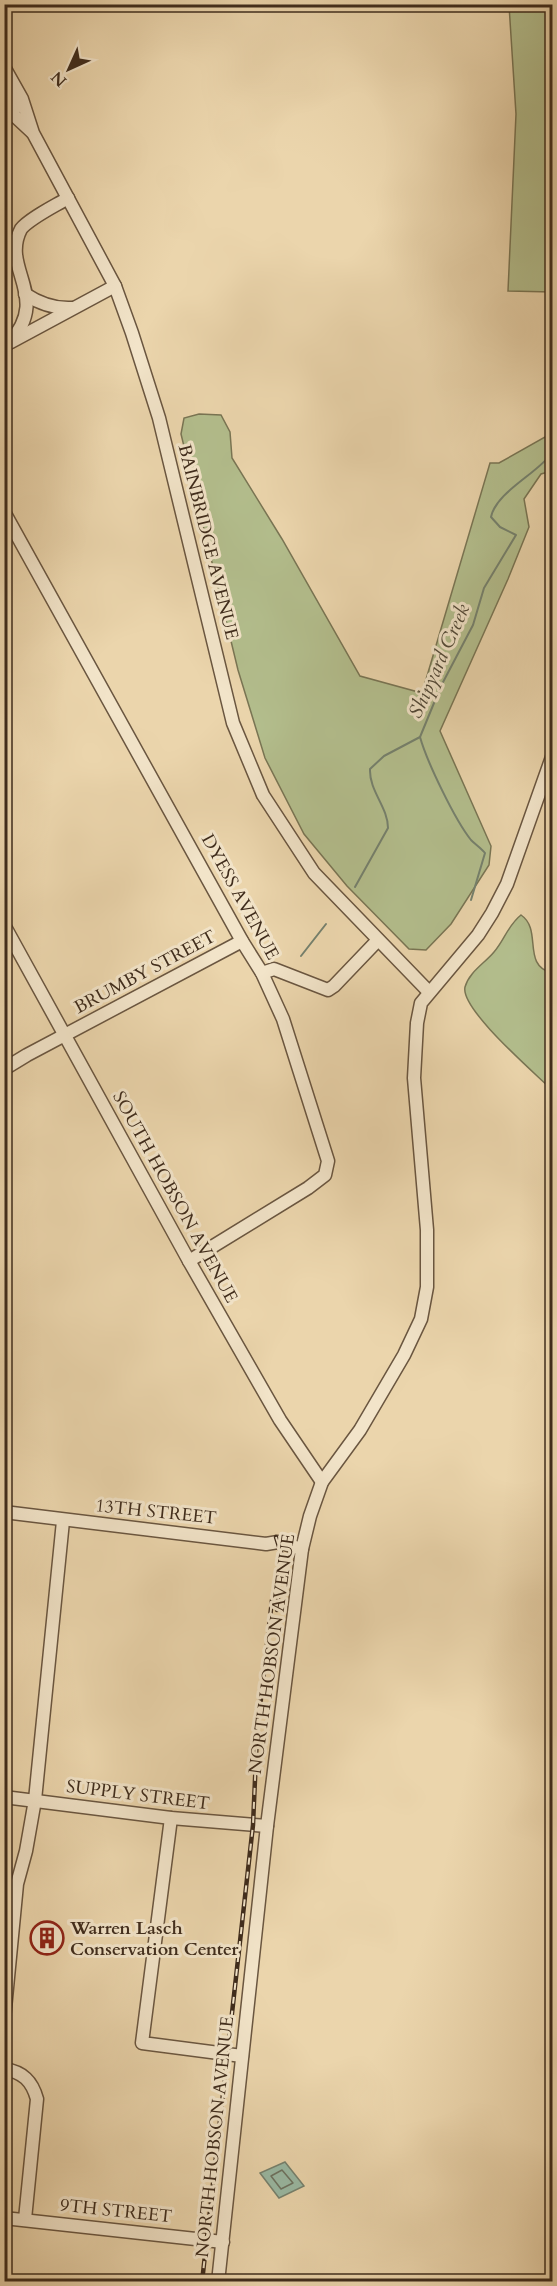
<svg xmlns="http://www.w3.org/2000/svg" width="557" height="2286" viewBox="0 0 557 2286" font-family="Cardo,serif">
<rect width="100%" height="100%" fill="#ebd5ac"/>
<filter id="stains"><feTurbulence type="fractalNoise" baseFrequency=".00333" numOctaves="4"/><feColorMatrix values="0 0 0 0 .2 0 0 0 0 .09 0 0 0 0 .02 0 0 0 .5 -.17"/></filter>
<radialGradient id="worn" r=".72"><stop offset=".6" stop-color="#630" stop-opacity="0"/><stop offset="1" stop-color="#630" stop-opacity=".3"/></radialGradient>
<!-- green -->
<g fill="#b3be8d" stroke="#797554" stroke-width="1.5">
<polygon points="509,5 552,5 552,292 508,291 516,114"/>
<polygon points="199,414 221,415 230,432 232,458 282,539 360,676 422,693 490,463 499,463 552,433 552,471 541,474 524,499 529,527 508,579 440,731 491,846 489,865 451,924 426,950 409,949 347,886 304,834 265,758 238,670 181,434 184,418"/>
<path d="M 521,915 C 543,930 521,965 552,973 L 552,1090 C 535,1073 460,1009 465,987 C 469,972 485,963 494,952 C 504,941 508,925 521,915 Z"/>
</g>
<!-- water -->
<polygon fill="#99b9a4" stroke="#75816e" stroke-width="1.5" points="285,2162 304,2186 279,2198 260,2173"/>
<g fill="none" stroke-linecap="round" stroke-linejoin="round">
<!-- shore -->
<polygon stroke="#6c7260" stroke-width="1.5" points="282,2170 293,2183 281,2189 271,2176"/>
<!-- stream -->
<g stroke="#75816e" stroke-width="2">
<path d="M 420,737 C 427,762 455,820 471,840 C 475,844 481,848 485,853 L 471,900"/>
<path d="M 355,887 L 388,828 C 388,807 369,791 370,769 L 384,756 L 420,737 L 441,686 L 473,625 L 484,588 L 516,535 L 500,527 L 491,517 C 496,492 537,474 552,453"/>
<polyline points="301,956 326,924"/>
</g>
<!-- minor casing -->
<g stroke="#6a5640" stroke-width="15">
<g id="minor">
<polyline points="4,67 22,99 33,133 115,286 132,333 159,418 233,723 263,795 314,873 429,992"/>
<polyline points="4,89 19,106"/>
<polyline points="4,106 32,132"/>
<path d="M 25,294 C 40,304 54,309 72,308"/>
<polyline points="11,342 115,286"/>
<path d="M 9,343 C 52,296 0,269 21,229 C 30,218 55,206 68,198"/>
<polyline points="4,512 242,941 262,973 283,1019 328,1161 325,1175 308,1188 189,1261"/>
<polyline points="4,925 189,1261 280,1420 322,1482"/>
<polyline points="262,973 274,969 328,990 334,986 378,940"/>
<polyline points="4,1069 27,1055 242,941"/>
<polyline points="4,1512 266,1544 278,1542 302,1549"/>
<polyline points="4,1797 171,1818 267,1826"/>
<polyline points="171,1818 142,2043 242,2056"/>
<polyline points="4,2019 17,1884 26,1851 35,1800 63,1521"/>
<path d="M 4,2069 C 23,2072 32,2081 37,2099 L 25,2219"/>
<polyline points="4,2218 223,2242"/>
<polyline points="218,2282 267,1826 302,1549 310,1516 322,1482 360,1430 404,1355 421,1319 427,1287 427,1230 414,1078 417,1023 421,1003 478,935 492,913 507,884 552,757"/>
</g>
</g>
<!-- minor -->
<use href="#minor" stroke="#f2e4c9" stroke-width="12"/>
<!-- rail casing -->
<g stroke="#3f2c1c" stroke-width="4.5">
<g id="rail">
<polyline points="276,1537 282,1556 277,1610"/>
<polyline points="202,2282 253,1825 257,1734 272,1600"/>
</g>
</g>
<!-- rail -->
<use href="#rail" stroke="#f2e4c9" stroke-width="2" stroke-dasharray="7" stroke-linecap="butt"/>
</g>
<!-- icons -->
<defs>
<g id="building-ring" transform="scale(1.725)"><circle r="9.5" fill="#f2e4c9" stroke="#8f2418" stroke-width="1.5"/><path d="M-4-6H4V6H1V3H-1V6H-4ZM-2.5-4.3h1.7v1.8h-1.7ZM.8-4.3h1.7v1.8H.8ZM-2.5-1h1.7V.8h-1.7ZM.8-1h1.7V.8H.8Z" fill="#8f2418"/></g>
</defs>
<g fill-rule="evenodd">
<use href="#building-ring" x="47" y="1938"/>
</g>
<g text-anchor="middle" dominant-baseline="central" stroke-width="6" stroke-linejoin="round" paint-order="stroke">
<!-- street labels -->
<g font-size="18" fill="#3f2c1c" stroke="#f2e4c9">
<text transform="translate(208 542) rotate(76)">BAINBRIDGE AVENUE</text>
<text transform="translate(240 897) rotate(61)">DYESS AVENUE</text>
<text transform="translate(145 972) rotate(-28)">BRUMBY STREET</text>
<text transform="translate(175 1197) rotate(61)">SOUTH HOBSON AVENUE</text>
<text transform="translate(156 1512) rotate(6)">13TH STREET</text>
<text transform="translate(272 1654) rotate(-82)">NORTH HOBSON AVENUE</text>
<text transform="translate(138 1795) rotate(7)">SUPPLY STREET</text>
<text transform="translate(215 2137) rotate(-84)">NORTH HOBSON AVENUE</text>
<text transform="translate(116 2211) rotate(6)">9TH STREET</text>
</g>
<!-- poi labels -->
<g font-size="18" font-weight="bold" fill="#3f2c1c" stroke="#f2e4c9" text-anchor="start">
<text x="70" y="1928">Warren Lasch<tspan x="70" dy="21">Conservation Center</tspan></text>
</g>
<!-- water labels -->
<g font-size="20" font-style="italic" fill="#514837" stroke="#f2e4c9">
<text transform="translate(439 661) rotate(-66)">Shipyard Creek</text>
</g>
</g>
<!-- margin -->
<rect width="557" height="2286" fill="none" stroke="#ebd5ac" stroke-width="24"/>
<rect x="6" y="6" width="545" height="2274" fill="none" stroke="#3f2c1c" stroke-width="3"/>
<rect x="12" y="12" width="533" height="2262" fill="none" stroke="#3f2c1c" stroke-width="1.5"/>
<!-- north arrow -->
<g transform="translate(69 69) rotate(225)" stroke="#f2e4c9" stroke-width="4.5" paint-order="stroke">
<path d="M0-4.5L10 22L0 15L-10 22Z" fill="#3f2c1c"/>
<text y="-9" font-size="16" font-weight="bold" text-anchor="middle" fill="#3f2c1c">N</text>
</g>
<rect width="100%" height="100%" filter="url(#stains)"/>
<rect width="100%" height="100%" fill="url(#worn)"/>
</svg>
